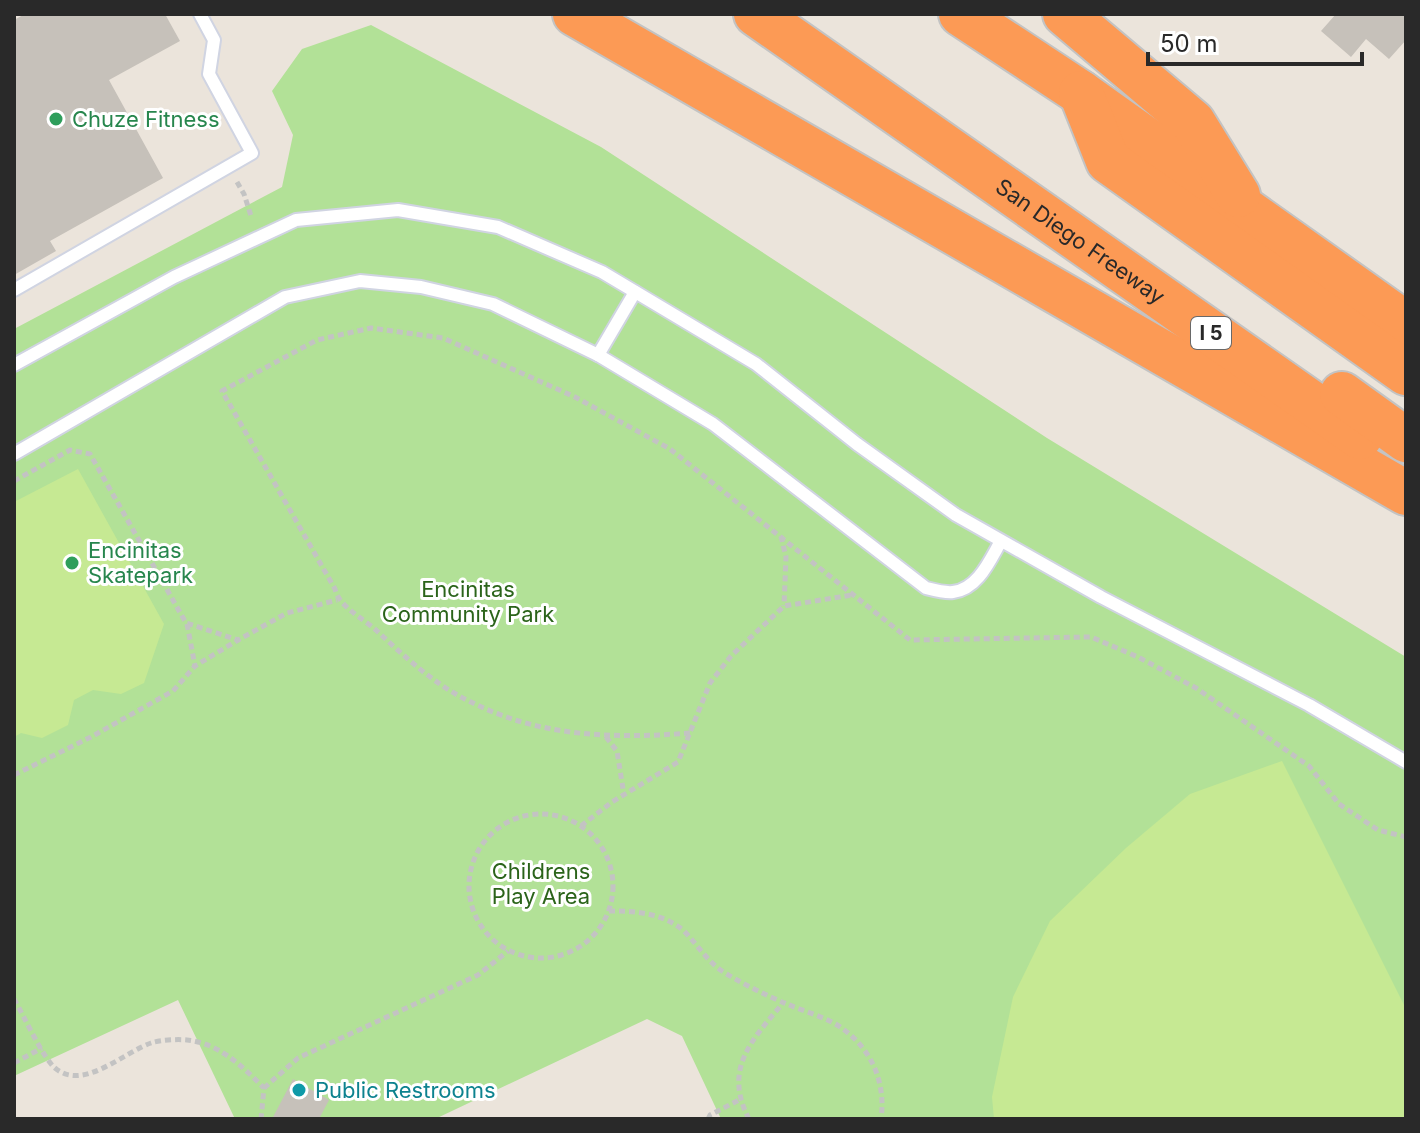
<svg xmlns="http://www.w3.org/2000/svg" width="1420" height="1133" viewBox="0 0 1420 1133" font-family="Inter,sans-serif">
<rect width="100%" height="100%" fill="#ebe4db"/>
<!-- green -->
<polygon fill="#b2e197" points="371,25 601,147 1047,438 1406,657 1406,1119 721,1119 682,1036 647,1019 435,1119 235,1119 178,1000 14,1076 14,329 282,187 293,135 272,91 302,49"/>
<!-- pitch -->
<g fill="#c6e993">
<polygon points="78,469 164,624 144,683 121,694 93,690 74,700 68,725 42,738 21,733 14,737 14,502"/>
<polygon points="1282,761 1406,1009 1406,1119 994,1119 992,1097 1013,997 1050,921 1126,848 1190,794"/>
</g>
<!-- building -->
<g fill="#c6c1ba">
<polygon points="25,14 165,14 180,41 109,80 163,178 50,241 56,251 14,275 14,20"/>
<polygon points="1336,14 1403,14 1406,17 1406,40 1389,59 1366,39 1351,57 1321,31"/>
<polygon points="293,1079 329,1100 319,1119 272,1119"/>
</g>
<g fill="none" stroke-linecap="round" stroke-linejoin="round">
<!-- lane casing -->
<g stroke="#d0d4e2" stroke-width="16">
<g id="lane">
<polyline points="14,290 252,153 209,74 214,40 200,14"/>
<polyline points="598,355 635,292"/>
<polyline points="14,365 174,277 296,220 398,210 498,227 602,272 756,364 857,444 956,515 1101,597 1309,705 1406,762"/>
<path d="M 14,454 L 285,297 L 360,281 L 421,287 L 493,304 L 598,355 L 713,424 L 926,588 C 934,590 945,593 953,592 C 978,589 990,560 1001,541"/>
</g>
</g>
<!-- highway casing -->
<g stroke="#c3c3c3" stroke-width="48">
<g id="highway">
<polyline points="575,14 1406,493"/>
<path id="s1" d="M 756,14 L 1360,437"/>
<polyline points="961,14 1081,93 1406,324"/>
<polyline points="1065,14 1193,122 1238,195"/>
<polyline points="1081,93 1108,161 1406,373"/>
<polyline points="1342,394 1406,440"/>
</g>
</g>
<!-- path -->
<g stroke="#c3c3c3" stroke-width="5" stroke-dasharray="6 4" stroke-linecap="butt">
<polyline points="237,182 244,194 251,216"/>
<polyline points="14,481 70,450 90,454 186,623 238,640 287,613 337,600"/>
<polyline points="781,536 786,557 784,606"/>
<polyline points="187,624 195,666"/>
<path d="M 690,733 C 613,739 539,737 469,701 C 435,685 404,656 377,631 C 363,618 339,607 335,589 L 222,391 L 317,340 L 371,328 L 443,338 L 575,397 L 670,449 L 910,640 L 1091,637 L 1138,657 L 1196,688 L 1309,766 L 1339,804 L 1378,830 L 1406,837"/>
<polyline points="606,737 617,751 624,795"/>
<polyline points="14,775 91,737 173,691 195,666 238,640"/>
<circle cx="541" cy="886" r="72"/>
<polyline points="581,826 612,802 678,762 710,683 731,656 784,606 852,595"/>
<path d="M 609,911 C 636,911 663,913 684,931 C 697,944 706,960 722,971 C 739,982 767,996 787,1004 C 805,1012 827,1017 843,1029 C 872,1050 886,1083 881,1119"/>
<path d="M 14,999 C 23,1014 43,1058 55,1068 C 83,1092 124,1052 151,1043 C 160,1040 177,1039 187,1040 C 219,1043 243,1067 264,1088 L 261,1119"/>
<polyline points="14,1063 42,1048"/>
<polyline points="264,1088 298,1058 478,975 508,951"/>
<polyline points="708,1119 710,1115 739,1100"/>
<path d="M 749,1119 C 723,1069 751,1041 783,1003"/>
</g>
<!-- lane -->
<use href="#lane" stroke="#fff" stroke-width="12"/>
<!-- highway -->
<use href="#highway" stroke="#fc9a55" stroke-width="44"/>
</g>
<!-- markers -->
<g fill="#2e9e5b" stroke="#fff" stroke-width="3">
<circle cx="56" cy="119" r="8"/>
<circle cx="72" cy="563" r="8"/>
</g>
<circle fill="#0f9aa8" stroke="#fff" stroke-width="3" cx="299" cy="1090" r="8"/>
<g text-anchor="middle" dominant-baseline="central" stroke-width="6" stroke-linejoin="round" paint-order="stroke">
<!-- shield labels -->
<rect fill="#fff" stroke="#696969" stroke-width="2" x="1191" y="317" width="40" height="32" rx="6"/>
<g font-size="20" font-weight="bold" fill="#292929">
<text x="1211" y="333">I 5</text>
</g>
<!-- leisure labels -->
<g font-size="22" fill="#27864d" stroke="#fff" text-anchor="start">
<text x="72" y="119">Chuze Fitness</text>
<text x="88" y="550">Encinitas<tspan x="88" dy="25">Skatepark</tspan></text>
</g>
<!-- street labels -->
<g font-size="22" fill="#292929" stroke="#fff">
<text stroke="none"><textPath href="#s1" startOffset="396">San Diego Freeway</textPath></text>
</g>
<!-- park labels -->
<g font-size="22" fill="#2b641a" stroke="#fff">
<text x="468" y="589">Encinitas<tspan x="468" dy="25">Community Park</tspan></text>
<text x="541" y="871">Childrens<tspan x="541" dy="25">Play Area</tspan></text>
</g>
<!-- culture labels -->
<g font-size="22" fill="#0d838f" stroke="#fff" text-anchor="start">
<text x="315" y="1090">Public Restrooms</text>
</g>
</g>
<!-- border -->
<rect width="1420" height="1133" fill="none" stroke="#292929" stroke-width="32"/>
<!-- scale -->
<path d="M1148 52v12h214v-12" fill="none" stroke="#292929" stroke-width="4"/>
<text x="1160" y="52" font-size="24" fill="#292929" stroke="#ffffff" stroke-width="6" paint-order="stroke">50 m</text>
</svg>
